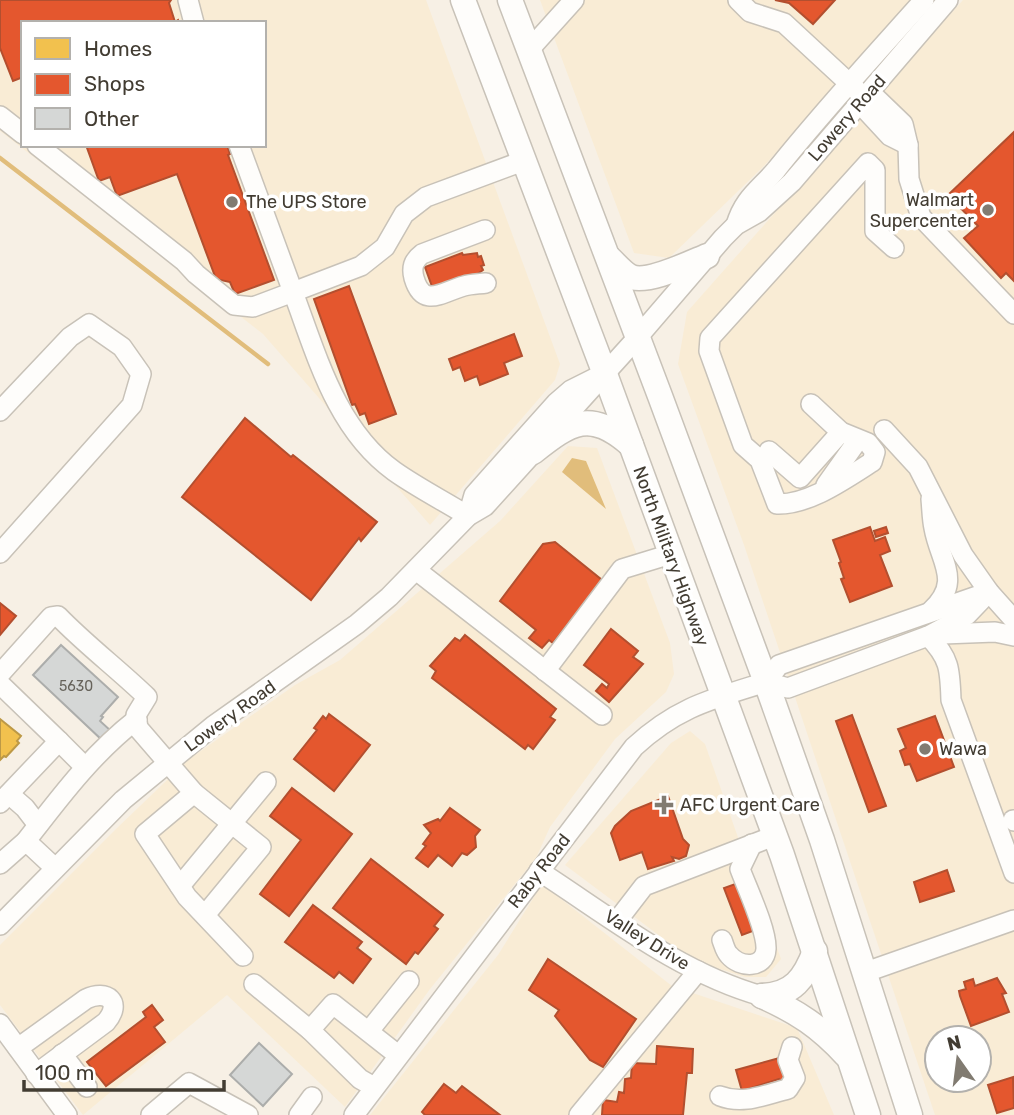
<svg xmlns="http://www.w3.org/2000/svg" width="1014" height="1115" viewBox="0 0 1014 1115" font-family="Rubik,sans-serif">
<rect width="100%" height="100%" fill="#f7f0e5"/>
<!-- built -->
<g fill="#f9ecd5" fill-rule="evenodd">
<path d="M 0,0 L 426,0 L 560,364 L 555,380 L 430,525 L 263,334 L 0,131 ZM 23,23 L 264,23 L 264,145 L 23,145 Z"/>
<polygon points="540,0 911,0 765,165 669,258 634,253"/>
<path d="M 963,0 L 1014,0 L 1014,1115 L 935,1115 L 744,545 L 678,364 L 687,312 ZM 937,1038 L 979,1038 L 979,1080 L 937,1080 Z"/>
<polygon points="568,446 597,448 670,643 674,674 666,692 615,739 550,827 536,858 430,989 345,1107 227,995 83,1115 0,1005 0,945 116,829 188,760 295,685 340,660 500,521"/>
<polygon points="690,731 705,744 781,959 766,977 745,977 692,960 565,865 671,743"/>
<polygon points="542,884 672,986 797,1028 834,1115 370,1115 498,955"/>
</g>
<!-- water -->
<polygon fill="#e1bd7b" points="572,458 586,461 606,509 562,472"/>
<!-- homes -->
<polygon fill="#f2c14e" stroke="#bd9946" stroke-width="2" points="0,719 21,736 17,741 19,743 6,757 4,756 0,760"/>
<!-- shops -->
<g fill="#e4572e" stroke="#b34f2f" stroke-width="2">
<polygon points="0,0 171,0 169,3 175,22 178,20 179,23 23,23 23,77 13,81 0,48"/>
<polygon points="775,0 835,0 813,24 789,3"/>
<polygon points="1014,132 1014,281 1006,273 1001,278 964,238 978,226 948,195"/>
<polygon points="86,145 227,145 230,154 228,155 274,280 235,294 230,282 216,279 177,174 117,196 110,177 99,181"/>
<polygon points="462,253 463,255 477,253 478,257 481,256 484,265 481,266 483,270 476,275 434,292 425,267"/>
<polygon points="349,286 396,414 369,424 365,413 360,415 355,404 352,405 314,299"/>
<polygon points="514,334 522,356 504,363 508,374 480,385 477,376 465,381 460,367 453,370 449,359"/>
<polygon points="245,418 291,457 293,455 377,522 361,541 359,538 311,600 182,497"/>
<polygon points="870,527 875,541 885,537 890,551 880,555 892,586 850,602 841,579 844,578 839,563 841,562 833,540"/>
<polygon points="886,527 888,533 876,537 874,531"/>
<polygon points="555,542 602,580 553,643 549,640 542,648 529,638 536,630 500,601 543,544"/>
<polygon points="0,603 16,616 0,635"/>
<polygon points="611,629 638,651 633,657 643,664 609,702 596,691 602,684 607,688 609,684 584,665"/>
<polygon points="465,635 556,709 550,717 555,720 533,749 528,745 525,749 432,678 436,671 430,666 455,638 460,641"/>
<polygon points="329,714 370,745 334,791 294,759 317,730 314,728 323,716 326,719"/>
<polygon points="852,715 886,806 869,812 836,721"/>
<polygon points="935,716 954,767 917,781 910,764 905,765 900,751 906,748 898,729"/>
<polygon points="292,788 352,834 289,916 260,894 301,840 270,816"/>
<polygon points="668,796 683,839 689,845 686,856 679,859 672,857 674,861 648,869 642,852 620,860 611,833 615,826 631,811"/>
<polygon points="450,808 480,830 475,836 476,847 467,855 462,853 452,866 438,855 428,867 416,858 426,846 423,844 431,833 424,825 438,819 440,821"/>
<polygon points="371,859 443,915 434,926 438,929 418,954 415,952 406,964 333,908"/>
<polygon points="947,870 954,891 920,902 914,882"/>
<polygon points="741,882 758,929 742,935 724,888"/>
<polygon points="313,905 362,942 357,948 371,959 353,983 339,972 334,978 285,942"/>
<polygon points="548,959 636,1019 603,1067 590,1060 555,1016 559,1010 529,990"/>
<polygon points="997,978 1006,993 1002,994 1009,1012 971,1026 960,996 959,991 966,989 964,982 973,979 975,986"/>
<polygon points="152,1005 163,1020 154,1027 165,1042 106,1086 87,1062 146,1017 143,1012"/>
<polygon points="657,1046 693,1049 692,1073 687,1073 683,1115 602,1115 603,1100 617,1102 619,1092 624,1093 625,1079 631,1078 632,1063 656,1064"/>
<polygon points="783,1057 789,1079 780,1081 779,1079 742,1091 736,1070"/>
<polygon points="1013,1077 1014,1108 997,1113 988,1085"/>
<polygon points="444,1084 456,1093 462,1086 500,1115 425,1115 422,1112"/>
</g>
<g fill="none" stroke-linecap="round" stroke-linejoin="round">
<!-- stream -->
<polyline stroke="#e1bd7b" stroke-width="4.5" points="0,158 268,364"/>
</g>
<!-- building -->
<g fill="#d5d7d6" stroke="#acadab" stroke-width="2">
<polygon points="61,645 118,697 101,716 103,717 100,721 112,732 103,741 33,675"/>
<polygon points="259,1043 292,1074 263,1106 230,1075"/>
</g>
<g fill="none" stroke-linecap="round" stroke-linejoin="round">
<!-- minor casing -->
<g stroke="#c8c2b8" stroke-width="22">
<g id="minor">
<polyline points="188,0 194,23"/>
<polyline points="738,0 750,12 784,23 864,97 865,109 890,136 908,145"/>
<polyline points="529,50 574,0"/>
<polyline points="866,99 876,98 903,124 908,145 909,179 921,217 1014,314"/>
<polyline points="0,116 23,134"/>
<polyline points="37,145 184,261 196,274 234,305 253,307 293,292 239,145"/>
<path d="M 736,225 C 744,198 759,190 776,170 C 823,111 874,56 924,0"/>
<path d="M 485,230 L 422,254 C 414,260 411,267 414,278 C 423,309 442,292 464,286 C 471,284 479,284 486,283"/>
<path d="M 811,404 L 841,432 L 868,443 L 875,452 L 872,462 C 845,479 809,505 777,504 L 760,460 L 743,445 L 709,351 L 710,338 L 868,163 L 875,170 L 875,231 L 894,248"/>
<polyline points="0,411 70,337 89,324 122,347 141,374 132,405 0,553"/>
<polyline points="884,430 918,467 963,555 989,592 1014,620"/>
<polyline points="769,451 800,478 841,432"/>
<polyline points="826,485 858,440"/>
<path d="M 468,516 C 444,501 418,488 394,471 C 336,429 317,356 293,292 L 361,266 L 385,247 L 404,214 L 426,197 L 523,161"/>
<polyline points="468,516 474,495 556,403 571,390 595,378"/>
<polyline points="416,570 602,715"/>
<path d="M 931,611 C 963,581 940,562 934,528 C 932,519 932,509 931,499"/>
<polyline points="943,634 995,632 1014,636"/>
<path d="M 928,636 C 950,658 950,670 951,700 L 1014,873"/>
<polyline points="545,671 622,569 671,554"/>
<path d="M 0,674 L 51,617 L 58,616 C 86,645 118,669 147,697 L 136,715 L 138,728 L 194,793 L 145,834 L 187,897 L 243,956"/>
<polyline points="766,682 788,688 928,636 967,615 989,592"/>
<polyline points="766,682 779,665 986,593"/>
<polyline points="0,684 59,741"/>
<polyline points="194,793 261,847 205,915"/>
<polyline points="9,794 25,808 38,825"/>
<polyline points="0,803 59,741 85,767"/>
<polyline points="1013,820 1014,821"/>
<path d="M 26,841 C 60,797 92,754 137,719"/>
<polyline points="0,864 26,841 55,868"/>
<path d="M 539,871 C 610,917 680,973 762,996"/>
<polyline points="180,886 266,782"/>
<polyline points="617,921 644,886 774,836"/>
<polyline points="0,925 123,800 213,726 357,624 389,597 468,516 485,506 637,338 723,238 736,225 759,212 792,182 948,0"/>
<path d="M 722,940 C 724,945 725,951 729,955 C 740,968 765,969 766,949 C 767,930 747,888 740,869 L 752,844"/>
<polyline points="866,972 1014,920"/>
<polyline points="254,984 310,1030 333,1004 398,1055"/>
<polyline points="0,1024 67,1115"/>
<polyline points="310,1030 360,1079 374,1087"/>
<polyline points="369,1031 409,981"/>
<path d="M 18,1048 L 86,999 C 107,989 123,1002 106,1022 L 36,1074"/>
<polyline points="62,1054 87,1087"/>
<path d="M 720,1096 C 743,1105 764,1095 788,1089 L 795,1078 L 788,1060 L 792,1047"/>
<polyline points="151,1115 189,1083 248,1115"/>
<polyline points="299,1115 312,1097"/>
<path d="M 354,1115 L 634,747 C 677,707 712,699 766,682"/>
<polyline points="579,1115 698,971"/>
</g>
</g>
<!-- major casing -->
<g stroke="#c8c2b8" stroke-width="27">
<g id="major">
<polyline points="463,0 605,374 782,855 868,1115"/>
<polyline points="510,0 660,396 766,682 822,840 910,1115"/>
<path d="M 608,257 C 614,262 621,271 629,276 C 645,285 690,263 707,256"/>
<path d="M 533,452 C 571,422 590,409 631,445"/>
<path d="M 762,996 C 798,1012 820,1027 846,1055"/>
<path d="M 762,996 C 793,995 805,978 815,951"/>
</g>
</g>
<!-- minor -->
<use href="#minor" stroke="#fefdfb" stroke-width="19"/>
<!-- major -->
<use href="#major" stroke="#fefdfb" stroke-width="24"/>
</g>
<!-- markers -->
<g fill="#817b71" stroke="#fff" stroke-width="2.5">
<circle cx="232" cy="202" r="7"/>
<circle cx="988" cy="210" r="7"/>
<circle cx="925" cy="749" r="7"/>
<path d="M660.5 794.5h7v7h7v7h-7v7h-7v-7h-7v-7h7z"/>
</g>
<g text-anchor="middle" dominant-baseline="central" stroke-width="7" stroke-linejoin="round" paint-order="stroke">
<!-- number labels -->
<g font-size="14" fill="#67635b">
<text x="76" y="686">5630</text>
</g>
<!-- street labels -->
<g font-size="18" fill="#423c32" stroke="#fff">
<text transform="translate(847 118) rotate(-49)">Lowery Road</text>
<text transform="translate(671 556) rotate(70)">North Military Highway</text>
<text transform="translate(230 716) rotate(-36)">Lowery Road</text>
<text transform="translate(539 871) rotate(-52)">Raby Road</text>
<text transform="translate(647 940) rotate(32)">Valley Drive</text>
</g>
<!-- poi labels -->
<g font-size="18" fill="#423c32" stroke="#fff" text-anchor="start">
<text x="974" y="200" text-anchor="end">Walmart<tspan x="974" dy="21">Supercenter</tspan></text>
<text x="246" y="202">The UPS Store</text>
<text x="939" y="749">Wawa</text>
<text x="680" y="805">AFC Urgent Care</text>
</g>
</g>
<!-- legend -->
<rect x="21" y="21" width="245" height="126" fill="#ffffff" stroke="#b3b1ad" stroke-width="2"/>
<rect x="35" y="38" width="35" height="21" fill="#f2c14e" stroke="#b3b1ad" stroke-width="2"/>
<text x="84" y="56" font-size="21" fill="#423c32">Homes</text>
<rect x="35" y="74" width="35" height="21" fill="#e4572e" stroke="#b3b1ad" stroke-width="2"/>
<text x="84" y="91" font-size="21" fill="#423c32">Shops</text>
<rect x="35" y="108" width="35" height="21" fill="#d5d7d6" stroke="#b3b1ad" stroke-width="2"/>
<text x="84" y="126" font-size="21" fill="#423c32">Other</text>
<!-- north arrow -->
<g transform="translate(958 1059) rotate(346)"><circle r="33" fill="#ffffff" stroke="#b3b1ad" stroke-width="2"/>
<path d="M0-5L12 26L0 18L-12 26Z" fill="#817b71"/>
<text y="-10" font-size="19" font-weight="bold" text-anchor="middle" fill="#423c32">N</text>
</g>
<!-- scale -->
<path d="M24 1080v10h200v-10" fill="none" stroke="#423c32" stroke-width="3.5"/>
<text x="35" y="1080" font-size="21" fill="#423c32" stroke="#ffffff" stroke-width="5" paint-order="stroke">100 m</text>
</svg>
